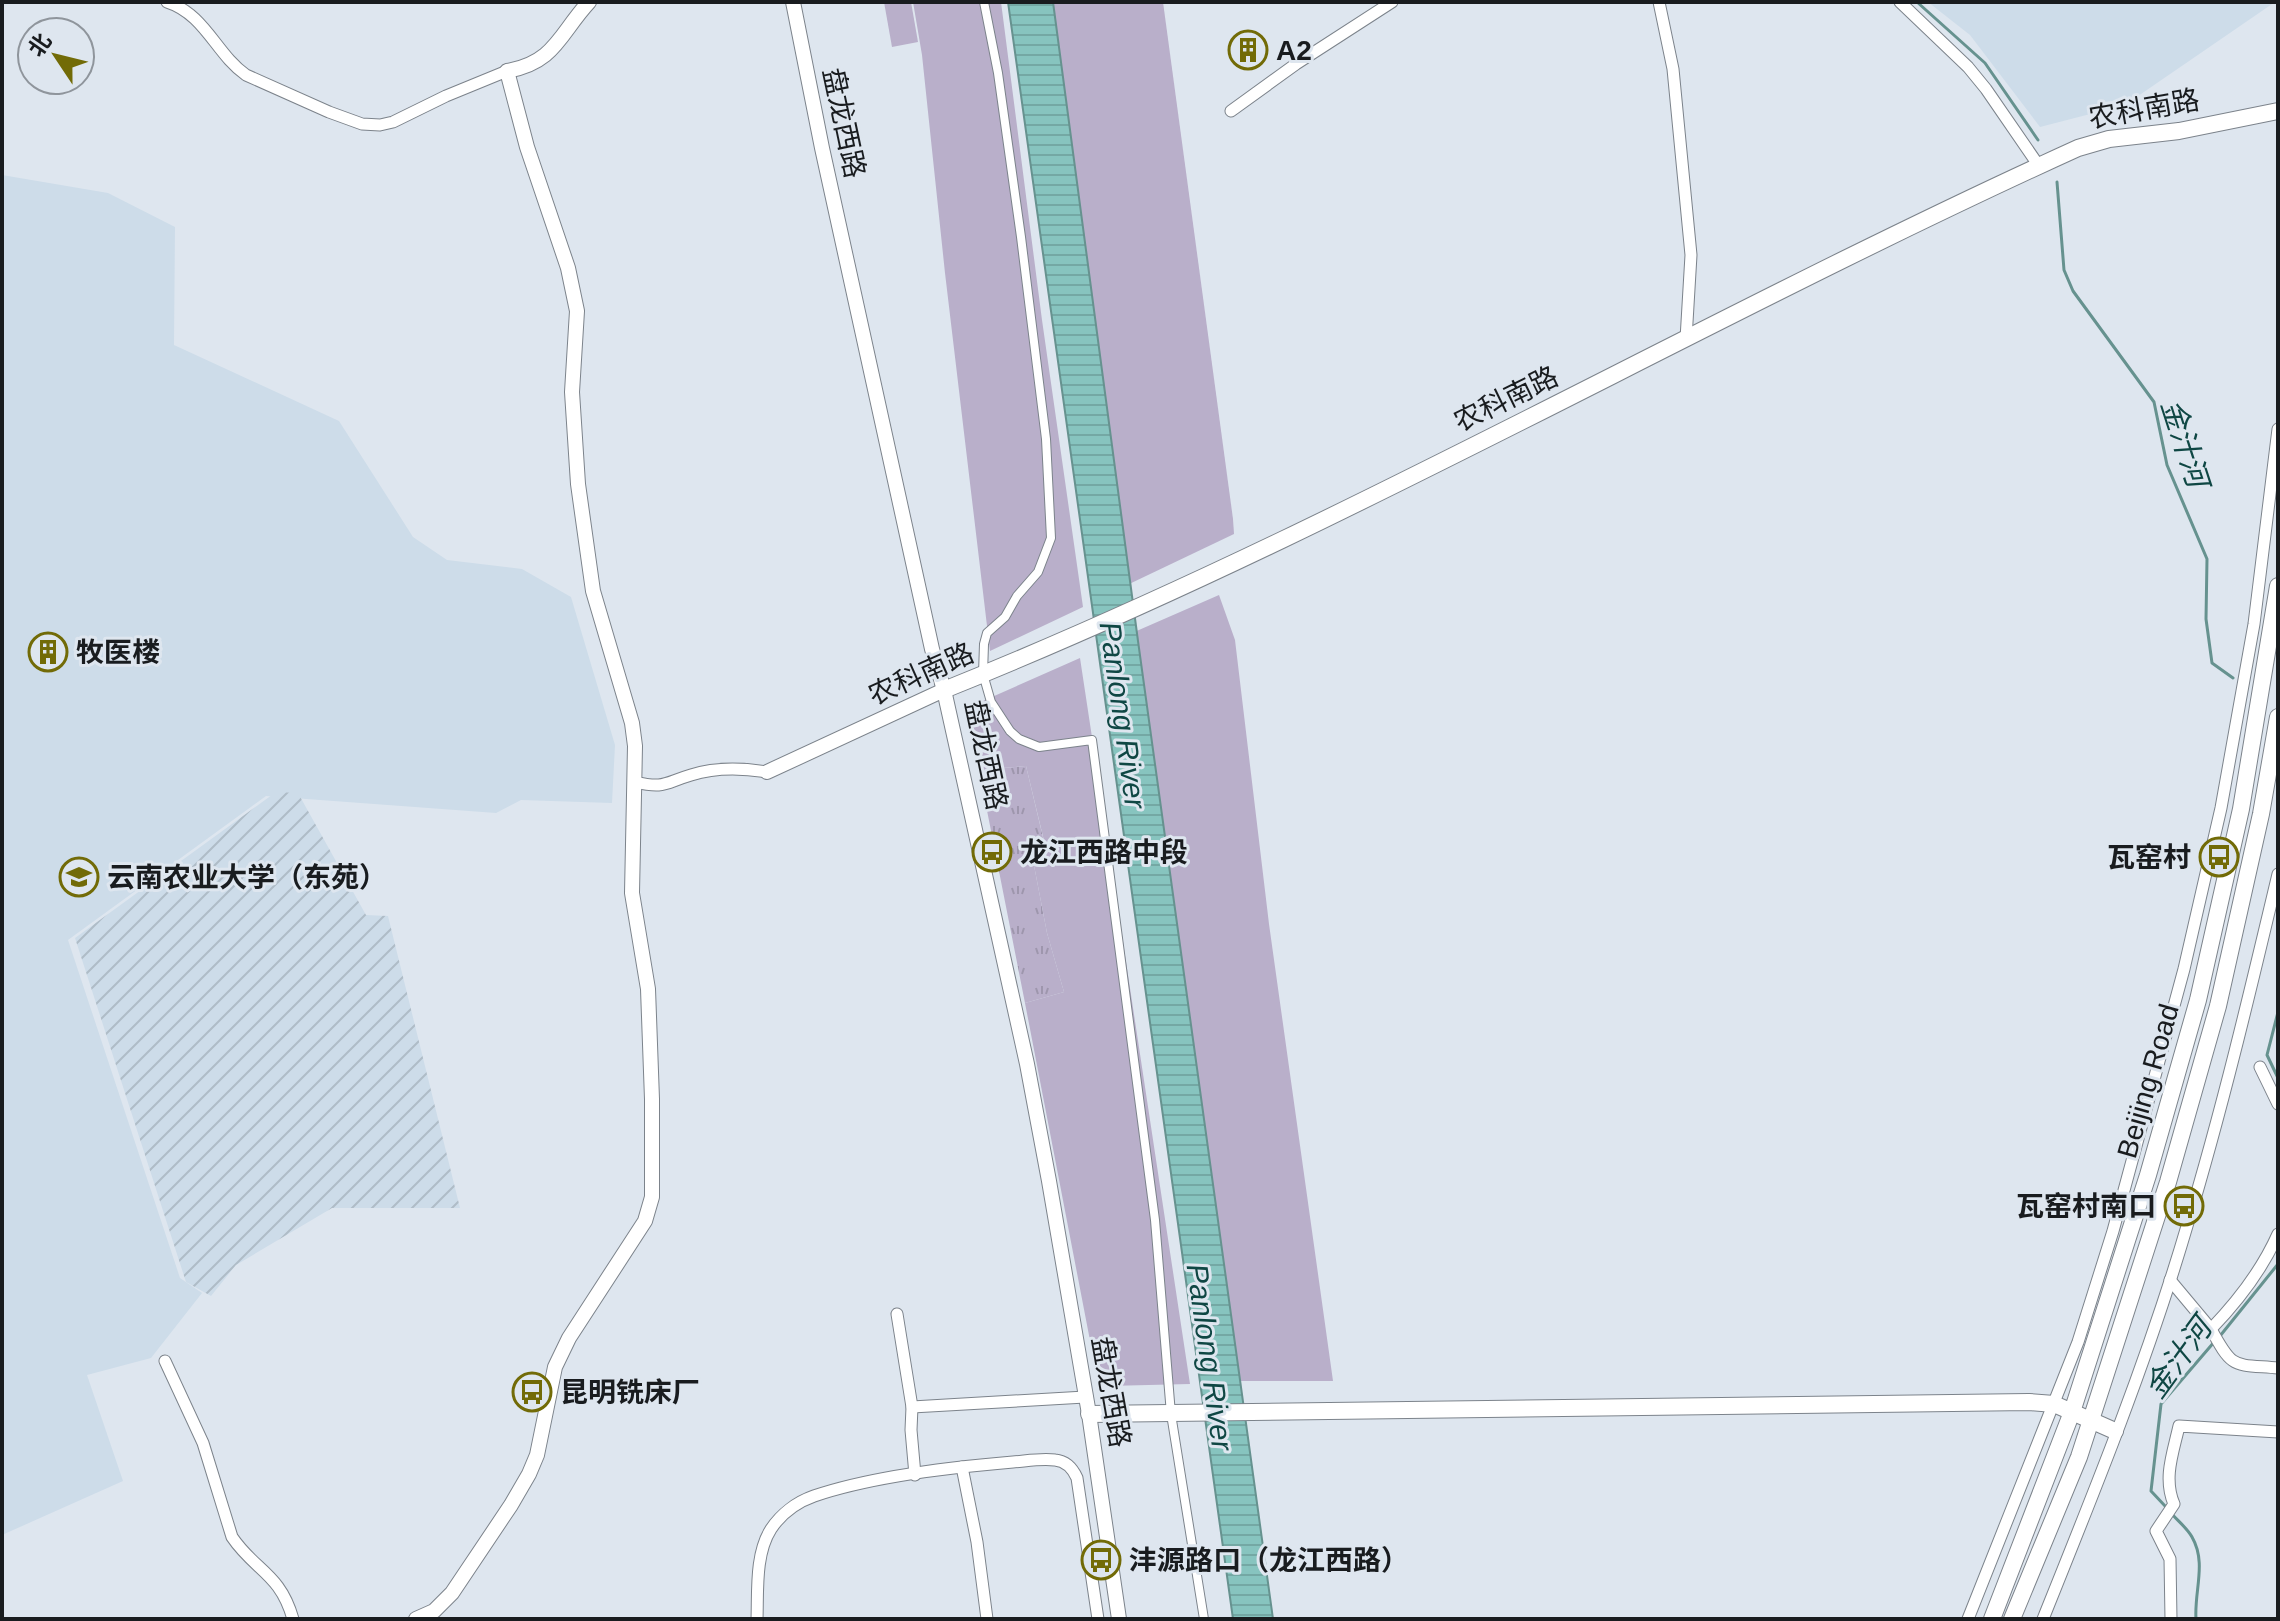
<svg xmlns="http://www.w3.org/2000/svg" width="2280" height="1621" viewBox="0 0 2280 1621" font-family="Helvetica,'Noto Sans SC',sans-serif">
<defs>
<pattern id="industrial-furrows" width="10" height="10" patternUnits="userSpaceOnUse" patternTransform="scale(2)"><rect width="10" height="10" fill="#cddce9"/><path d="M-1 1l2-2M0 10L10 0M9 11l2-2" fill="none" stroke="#afbcc7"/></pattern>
<pattern id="grass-tufts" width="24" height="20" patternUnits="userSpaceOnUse" patternTransform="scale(2)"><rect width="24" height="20" fill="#b9afca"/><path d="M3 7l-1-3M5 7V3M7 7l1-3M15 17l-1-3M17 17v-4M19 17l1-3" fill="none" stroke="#9e96ad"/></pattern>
<pattern id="water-rules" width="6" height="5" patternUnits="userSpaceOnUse" patternTransform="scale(2)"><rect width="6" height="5" fill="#87c4bf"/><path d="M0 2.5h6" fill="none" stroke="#74a8a4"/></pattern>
</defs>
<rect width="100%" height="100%" fill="#dee6ef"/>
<!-- built -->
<g fill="#cddce9">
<polygon points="1928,2 2275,2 2125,105 2040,127 1970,35"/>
<polygon points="2,175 108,193 175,227 174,345 339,421 413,537 447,560 522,569 571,597 615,745 612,803 521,800 496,813 266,796 68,940 180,1278 202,1293 151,1358 87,1375 123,1481 2,1535"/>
</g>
<!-- industrial -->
<polygon fill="url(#industrial-furrows)" points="276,792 298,793 366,915 388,916 460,1208 332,1208 236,1265 211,1296 186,1282 75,938"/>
<!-- grass -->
<polygon fill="url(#grass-tufts)" points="1026,766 1046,850 1032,855 1047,933 1064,992 1025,1003 979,770"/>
<!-- green -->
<g fill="#b9afca">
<polygon points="884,2 911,2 918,42 892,47"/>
<polygon points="913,2 1001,2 1042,320 1083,607 990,651 945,273 922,55"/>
<polygon points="1047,2 1163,2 1233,519 1234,534 1125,586"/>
<polygon points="1219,595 1235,640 1269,924 1333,1381 1235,1381 1132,633"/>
<polygon points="1080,658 1190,1384 1107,1386 1098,1382 1025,1003 1064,992 1047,933 1032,855 1046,849 1026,766 979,770 967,708"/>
</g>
<!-- water -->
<polygon fill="url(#water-rules)" stroke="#66928f" stroke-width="2" points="1008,2 1053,2 1138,641 1273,1619 1233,1619"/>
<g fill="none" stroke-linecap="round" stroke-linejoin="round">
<!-- stream -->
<g stroke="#66928f" stroke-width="3">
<polyline points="1917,2 1985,63 2038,140"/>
<polyline points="2057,182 2064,270 2073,291 2154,402 2167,465 2207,559 2206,619 2212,663 2233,678"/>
<polyline points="2278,1012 2267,1055 2278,1078"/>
<polyline points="2220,1336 2278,1264"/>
<polyline points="2166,1507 2151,1491 2161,1404 2215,1341"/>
<path d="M 2171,1513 C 2177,1520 2187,1528 2192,1537 C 2207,1563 2194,1591 2196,1619"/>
</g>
<!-- pedestrian casing -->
<g stroke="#7c838b" stroke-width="10">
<polyline id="pedestrian" points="984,2 998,73 1021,237 1046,439 1051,538 1038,572 1017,596 1005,617 987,633 984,644 983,674 991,702 1010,731 1019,739 1039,747 1092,740 1155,1220 1171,1414 1204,1619"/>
</g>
<!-- minor casing -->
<g stroke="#7c838b" stroke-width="13">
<g id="minor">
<path d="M 167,2 C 205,14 216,54 246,75 L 329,112 L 362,124 L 380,125 L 393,122 L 446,96 L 507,71"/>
<polyline points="1659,2 1673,69 1691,255 1686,339"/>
<polyline points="1900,2 1968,67 1986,89 2039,166"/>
<polyline points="1231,111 1296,64 1392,2"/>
<path d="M 635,782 C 665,789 664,783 691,775 C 716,767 742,768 767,772"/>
<polyline points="2260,1067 2278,1104"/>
<path d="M 2170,1280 L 2211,1329 C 2238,1301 2262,1270 2278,1234"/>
<polyline points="897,1314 912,1407 911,1430 915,1475"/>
<path d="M 2211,1329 C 2233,1370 2233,1364 2278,1368"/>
<path d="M 165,1361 L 203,1443 L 232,1537 C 255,1571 280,1573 293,1619"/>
<polyline points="912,1407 1085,1397"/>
<polyline points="962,1467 977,1542 987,1619"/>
<path d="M 757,1619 C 758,1591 755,1554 771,1529 C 781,1514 797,1502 814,1496 C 870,1477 953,1467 1013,1462 C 1026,1461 1042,1458 1055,1460 C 1066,1461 1073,1469 1077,1478 L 1098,1619"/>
<polyline points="1968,1619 2078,1342 2113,1231 2184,969 2221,808 2254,624 2278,429"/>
<path d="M 2043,1619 C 2095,1490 2148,1359 2187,1226 C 2222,1110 2250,992 2278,874"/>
<path d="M 2171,1619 L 2170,1559 L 2156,1531 L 2174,1504 C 2163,1478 2173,1453 2179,1426 L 2278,1432"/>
</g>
</g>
<!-- tertiary casing -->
<g stroke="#7c838b" stroke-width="16">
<g id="tertiary">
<polyline points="793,2 822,148 932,649 944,690 1027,1064 1049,1181 1089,1414 1119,1619"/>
<polyline points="767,772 944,690"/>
<path d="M 416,1619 L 434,1611 L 452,1593 L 511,1505 L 529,1474 L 537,1455 L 555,1367 L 569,1338 L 645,1221 L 652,1197 L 652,1099 L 648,989 L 632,893 L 635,746 L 632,723 L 593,591 L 578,484 L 572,392 L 577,311 L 568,268 L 527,147 L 507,71 C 555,63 560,33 589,2"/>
</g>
</g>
<!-- secondary casing -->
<g stroke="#7c838b" stroke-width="18">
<g id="secondary">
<path d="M 944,690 C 1333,534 1697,321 2078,148 L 2109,139 L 2179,131 L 2278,111"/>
<polyline points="1089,1414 2029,1402 2054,1404 2115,1431"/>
<polyline points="1992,1619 2072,1412 2148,1175 2198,1000 2241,809 2278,586"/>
<polyline points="2012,1619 2079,1457 2168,1182 2218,1006 2261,814 2278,717"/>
</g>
</g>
<!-- pedestrian -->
<use href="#pedestrian" stroke="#fff" stroke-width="8"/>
<!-- minor -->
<use href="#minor" stroke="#fff" stroke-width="11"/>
<!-- tertiary -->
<use href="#tertiary" stroke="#fff" stroke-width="14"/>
<!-- secondary -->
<use href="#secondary" stroke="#fff" stroke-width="16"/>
</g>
<!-- icons -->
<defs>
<g id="building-ring" transform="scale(2)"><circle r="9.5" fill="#dee6ef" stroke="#726b07" stroke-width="1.5"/><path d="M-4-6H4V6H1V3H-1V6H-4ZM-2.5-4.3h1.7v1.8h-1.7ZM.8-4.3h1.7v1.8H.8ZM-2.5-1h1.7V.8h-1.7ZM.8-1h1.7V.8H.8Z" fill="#726b07"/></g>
<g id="bus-ring" transform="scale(2)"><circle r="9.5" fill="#dee6ef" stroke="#726b07" stroke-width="1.5"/><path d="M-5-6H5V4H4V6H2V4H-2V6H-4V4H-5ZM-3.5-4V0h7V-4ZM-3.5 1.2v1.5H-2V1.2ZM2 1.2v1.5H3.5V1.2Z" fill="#726b07"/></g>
<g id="university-ring" transform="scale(2)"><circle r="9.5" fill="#dee6ef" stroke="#726b07" stroke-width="1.5"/><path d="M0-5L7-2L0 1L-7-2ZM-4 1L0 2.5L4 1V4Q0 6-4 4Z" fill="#726b07"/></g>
</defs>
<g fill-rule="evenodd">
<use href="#building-ring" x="1248" y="50"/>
<use href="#building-ring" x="48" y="652"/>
<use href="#bus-ring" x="992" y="852"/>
<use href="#bus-ring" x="2219" y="857"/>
<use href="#university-ring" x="79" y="877"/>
<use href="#bus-ring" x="2184" y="1206"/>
<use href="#bus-ring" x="532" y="1392"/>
<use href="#bus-ring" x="1101" y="1560"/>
</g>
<g text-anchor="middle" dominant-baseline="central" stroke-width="6" stroke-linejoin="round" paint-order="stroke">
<!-- poi labels -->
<g font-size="28" font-weight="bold" fill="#191c1f" stroke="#dee6ef" text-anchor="start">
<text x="1276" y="50">A2</text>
<text x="76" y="652">牧医楼</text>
<text x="1020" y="852">龙江西路中段</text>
<text x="2191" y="857" text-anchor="end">瓦窑村</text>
<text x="107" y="877">云南农业大学（东苑）</text>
<text x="2156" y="1206" text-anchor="end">瓦窑村南口</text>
<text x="560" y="1392">昆明铣床厂</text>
<text x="1129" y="1560">沣源路口（龙江西路）</text>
</g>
<!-- street labels -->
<g font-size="28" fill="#191c1f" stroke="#dee6ef">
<text transform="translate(2144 109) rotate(-10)">农科南路</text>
<text transform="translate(844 123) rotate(78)">盘龙西路</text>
<text transform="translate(1506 399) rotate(-26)">农科南路</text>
<text transform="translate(921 674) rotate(-24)">农科南路</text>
<text transform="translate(986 755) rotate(78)">盘龙西路</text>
<text transform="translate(2148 1081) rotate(-74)">Beijing Road</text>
<text transform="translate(1111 1392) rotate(80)">盘龙西路</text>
</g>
<!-- water labels -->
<g font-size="30" font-style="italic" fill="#0f4744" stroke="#dee6ef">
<text transform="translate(2185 443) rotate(72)">金汁河</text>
<text transform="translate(1123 715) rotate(82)">Panlong River</text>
<text transform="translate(1210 1357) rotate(82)">Panlong River</text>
<text transform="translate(2178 1358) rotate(-54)">金汁河</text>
</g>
</g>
<!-- border -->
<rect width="2280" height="1621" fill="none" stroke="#191c1f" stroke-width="8"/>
<!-- north arrow -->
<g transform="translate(56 56) rotate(305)"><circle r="38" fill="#dee6ef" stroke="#8f959c" stroke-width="2"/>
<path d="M0-6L14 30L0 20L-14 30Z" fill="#726b07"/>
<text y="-12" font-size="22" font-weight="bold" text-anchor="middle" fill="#191c1f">北</text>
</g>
</svg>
